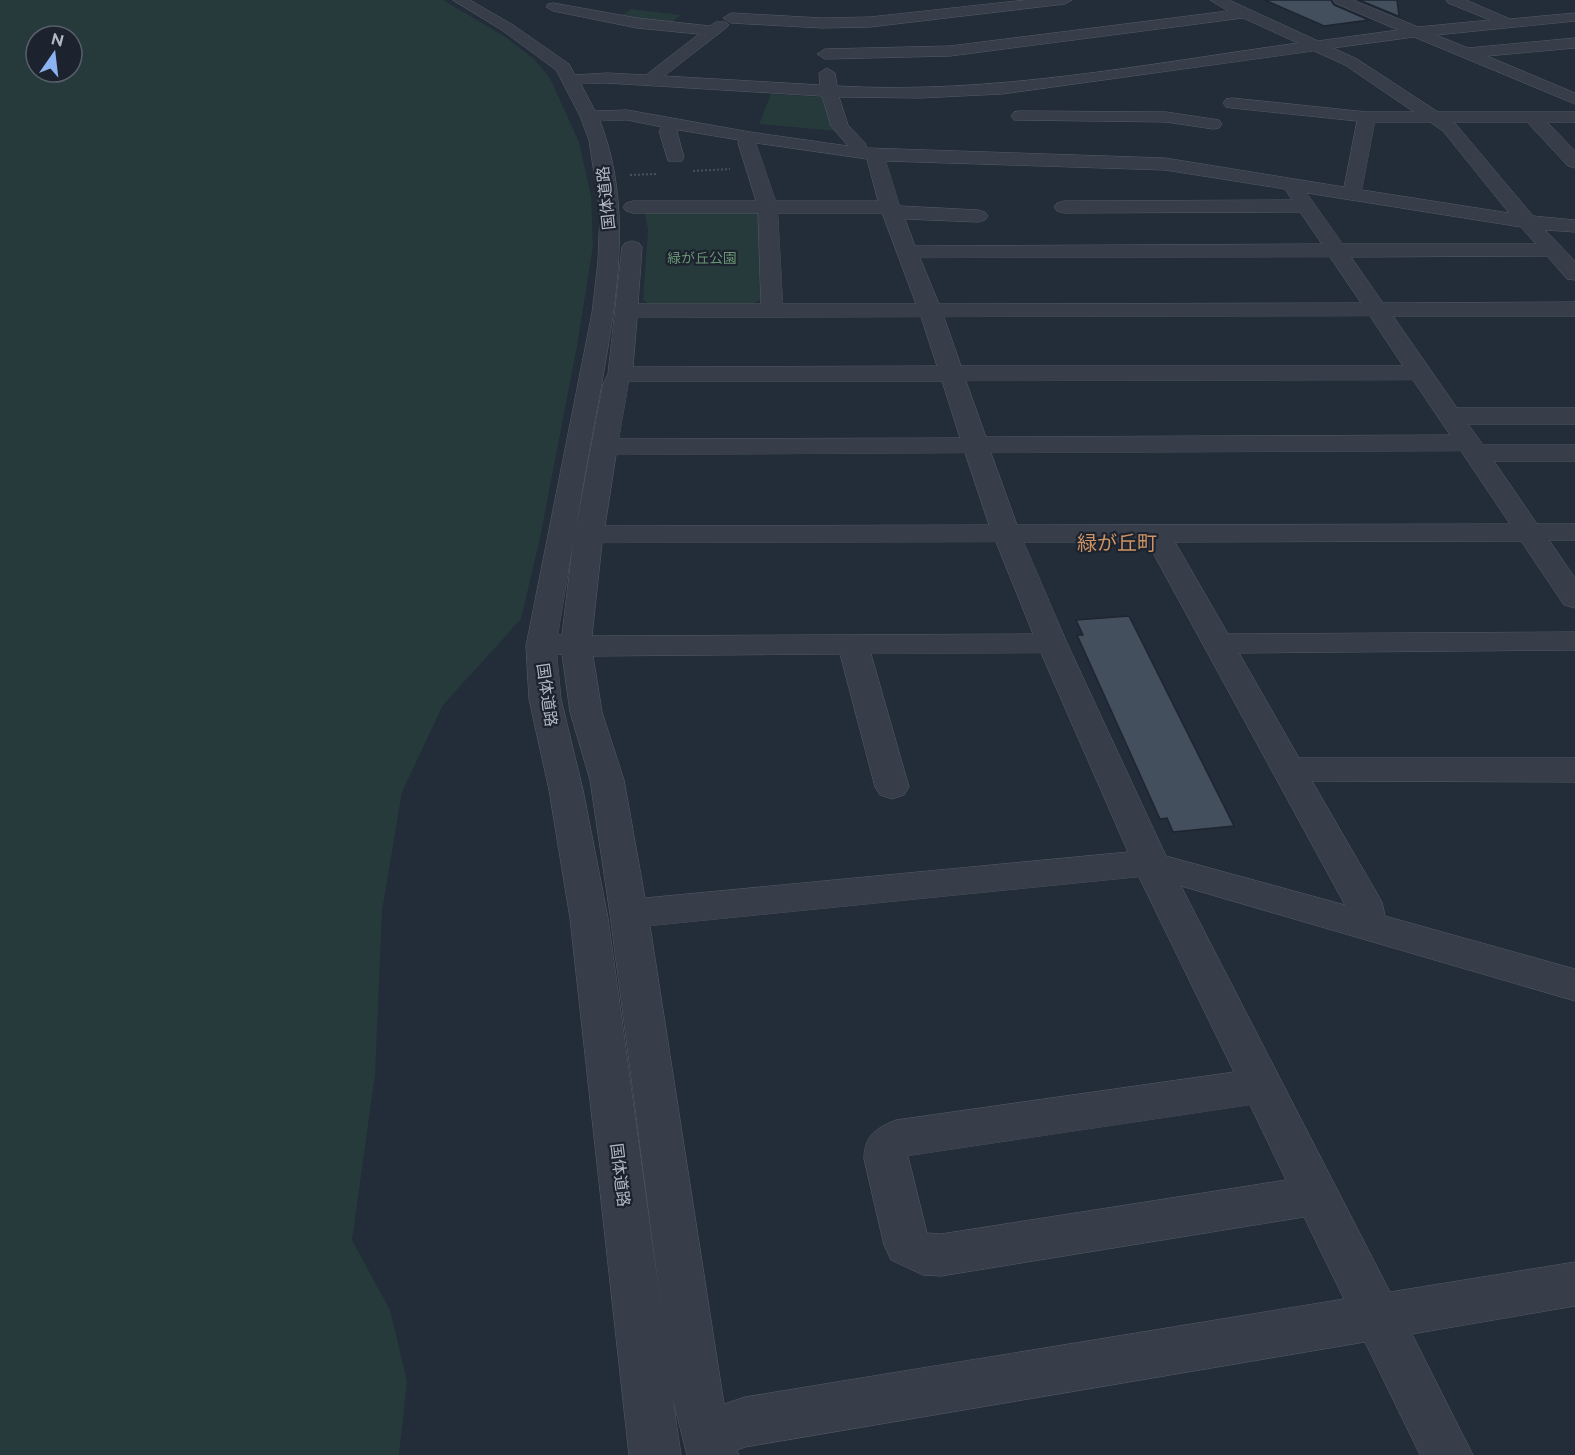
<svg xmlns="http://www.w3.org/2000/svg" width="1575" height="1455" viewBox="0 0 1575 1455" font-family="Raleway,'Noto Sans JP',sans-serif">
<rect width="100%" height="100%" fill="#232c39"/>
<!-- green -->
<g fill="#26393b" fill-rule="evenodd">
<path d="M 0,0 L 443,0 L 504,36 L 534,59 L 550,78 L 579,142 L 591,196 L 593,246 L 577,346 L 540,538 L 521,619 L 443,705 L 402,792 L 382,911 L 375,1075 L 352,1240 L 390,1310 L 407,1381 L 399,1455 L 0,1455 ZM 36,36 L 72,36 L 72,72 L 36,72 Z"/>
<polygon points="631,9 681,15 667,25 618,17"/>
<polygon points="771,94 823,97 837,131 759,124"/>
<polygon points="654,211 753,211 761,213 760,300 751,305 650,305 643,300 648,230 645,214"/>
</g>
<!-- building -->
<g fill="#444f5d" stroke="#1e2530" stroke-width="1.5">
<polygon points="1265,0 1331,0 1334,5 1369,20 1324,26"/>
<polygon points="1359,0 1397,0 1399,16 1398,16"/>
<polygon points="1129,616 1234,826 1173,832 1167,818 1160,819 1077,635 1083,635 1076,620"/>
</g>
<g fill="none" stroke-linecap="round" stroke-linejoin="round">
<!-- minor casing -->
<g stroke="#555c67" stroke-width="1">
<g id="minor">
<path d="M 453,0 L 470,0 L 513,25 L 569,64 L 575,75 L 607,73 L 646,75 L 699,34 L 637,28 L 553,11 L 546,7 L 548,4 L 553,3 L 637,18 L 710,26 L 716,22 L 726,22 L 729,25 L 726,28 L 664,76 L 820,85 L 819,73 L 827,68 L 835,73 L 837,86 C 991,95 1146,64 1298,43 L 1243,18 L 950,56 L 825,59 L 817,54 L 825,49 L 950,46 L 1228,11 L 1210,0 L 1229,0 L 1318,41 L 1398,30 L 1335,3 L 1333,0 L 1353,0 L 1418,27 L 1490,20 L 1448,3 L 1446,0 L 1466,0 L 1510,19 L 1575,13 L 1575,21 L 1436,35 L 1468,48 L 1575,38 L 1575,48 L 1487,56 L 1575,93 L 1575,104 L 1414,37 L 1333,48 L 1357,59 L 1438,112 L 1575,112 L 1575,122 L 1547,122 L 1575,151 L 1575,168 L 1568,166 L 1527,122 L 1454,122 L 1533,216 L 1575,220 L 1575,232 L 1545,230 L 1575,261 L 1575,280 L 1567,279 L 1547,256 L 1351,257 L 1383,303 L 1575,302 L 1575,316 L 1393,316 L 1457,408 L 1575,408 L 1575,424 L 1468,424 L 1483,445 L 1575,445 L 1575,461 L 1494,461 L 1537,524 L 1575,524 L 1575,540 L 1549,540 L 1575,578 L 1575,608 L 1564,605 L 1521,541 L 1175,542 L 1228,634 L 1575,632 L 1575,650 L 1239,653 L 1299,758 L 1575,758 L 1575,782 L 1312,781 L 1382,902 L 1385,916 L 1575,969 L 1575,1001 L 1181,886 L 1390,1292 L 1575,1262 L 1575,1306 L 1412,1334 L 1473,1455 L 1420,1455 L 1365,1342 L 745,1447 L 737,1450 L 739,1455 L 687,1455 L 673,1400 L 681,1455 L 629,1455 L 570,918 L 549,790 L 529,699 L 526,646 L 592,313 L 598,262 L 600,213 L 589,140 L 580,116 L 556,70 L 503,31 ZM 1314,51 L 1345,65 L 1414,112 L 1367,112 L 1232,98 L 1226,99 L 1223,103 L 1226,107 L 1232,108 L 1357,121 L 1344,187 L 1165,158 L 867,148 L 865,143 L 848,125 L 839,97 L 920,98 L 1002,94 ZM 607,83 L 822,96 L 831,126 L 848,146 L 750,132 L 627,110 L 595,111 L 581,84 ZM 627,120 L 662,127 L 659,131 L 668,161 L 682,161 L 684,157 L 677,132 L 679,130 L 739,140 L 738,143 L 756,201 L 633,201 L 626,203 L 623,207 L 626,211 L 633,213 L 758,213 L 761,304 L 638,304 L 642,247 L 639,243 L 632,241 L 625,243 L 622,247 L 608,374 L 603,384 L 576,527 C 584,479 593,430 602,382 C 617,296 633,206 600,121 ZM 1375,122 L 1430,122 L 1443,131 L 1509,213 L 1362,190 ZM 756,143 L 867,159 L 878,201 L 776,201 ZM 886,161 L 1165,170 L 1285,189 L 1292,200 L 1064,201 L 1057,203 L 1054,207 L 1057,211 L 1064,213 L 1300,212 L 1322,244 L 915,246 L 905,219 L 978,222 L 985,220 L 988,216 L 985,212 L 978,210 L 900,206 ZM 1307,193 L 1521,227 L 1536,244 L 1343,244 ZM 778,213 L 882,213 L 916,304 L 783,304 ZM 1330,257 L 1361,303 L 939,304 L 920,258 ZM 1370,316 L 1403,366 L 961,366 L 944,317 ZM 921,317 L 937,366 L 633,367 L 637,318 ZM 1413,380 L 1450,435 L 986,437 L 966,381 ZM 629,381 L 942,381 L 960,438 L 619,439 ZM 1461,451 L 1510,524 L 1017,525 L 991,453 ZM 965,453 L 989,525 L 605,526 L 616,455 ZM 996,542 L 1033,634 L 592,636 L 602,543 ZM 1024,542 L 1147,542 L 1345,905 L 1166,856 L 1067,643 ZM 573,543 L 562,635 L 558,635 ZM 1041,653 L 1128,852 L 645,898 L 624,780 L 602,712 L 593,656 L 840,654 L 875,787 L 880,795 L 892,799 L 904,795 L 909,787 L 871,654 ZM 557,654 L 562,654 L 570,712 L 590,780 L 610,914 L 662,1314 L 608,918 L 583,790 L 561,699 ZM 1139,877 L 1234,1072 L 896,1120 C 876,1128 864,1136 864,1159 L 884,1245 L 891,1260 L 923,1275 L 941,1276 L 1304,1217 L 1344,1299 L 745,1397 L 724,1404 L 650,926 ZM 1250,1105 L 1286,1180 L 941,1234 L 927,1233 L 908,1156 Z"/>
<polygon points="1026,0 1072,0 1065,4 870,27 822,28 731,23 723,18 731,13 822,18 870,17"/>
<polygon points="1020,111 1166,112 1213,119 1219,120 1222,124 1219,128 1213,129 1166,122 1014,120 1011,116 1014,112"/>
</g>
</g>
<!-- path -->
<g stroke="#435457" stroke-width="2" stroke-dasharray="2 2" stroke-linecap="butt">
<polyline points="693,171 730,169"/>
<polyline points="630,175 658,174"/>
</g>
<!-- minor -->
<use href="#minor" fill="#373e49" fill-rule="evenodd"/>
</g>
<g text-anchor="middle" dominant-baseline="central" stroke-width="4.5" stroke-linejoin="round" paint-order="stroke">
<!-- far-park labels -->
<g font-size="14" fill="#6a9574" stroke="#1c232e">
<text x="702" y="258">緑が丘公園</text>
</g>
<!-- street labels -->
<g font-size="16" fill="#b2b9c5" stroke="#1c232e">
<text transform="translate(606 198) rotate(-96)">国体道路</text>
<text transform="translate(547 695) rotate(82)">国体道路</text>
<text transform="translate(620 1175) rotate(83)">国体道路</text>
</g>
<!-- quarter labels -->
<g font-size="20" fill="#cd9365" stroke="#1c232e">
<text x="1117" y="543">緑が丘町</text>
</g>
</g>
<!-- north arrow -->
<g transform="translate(54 54) rotate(14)"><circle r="28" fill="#1c232e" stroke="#585f6a" stroke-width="1.5"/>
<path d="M0-4.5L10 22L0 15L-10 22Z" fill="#8bb2f1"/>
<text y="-9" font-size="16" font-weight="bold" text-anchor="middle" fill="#b2b9c5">N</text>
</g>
</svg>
